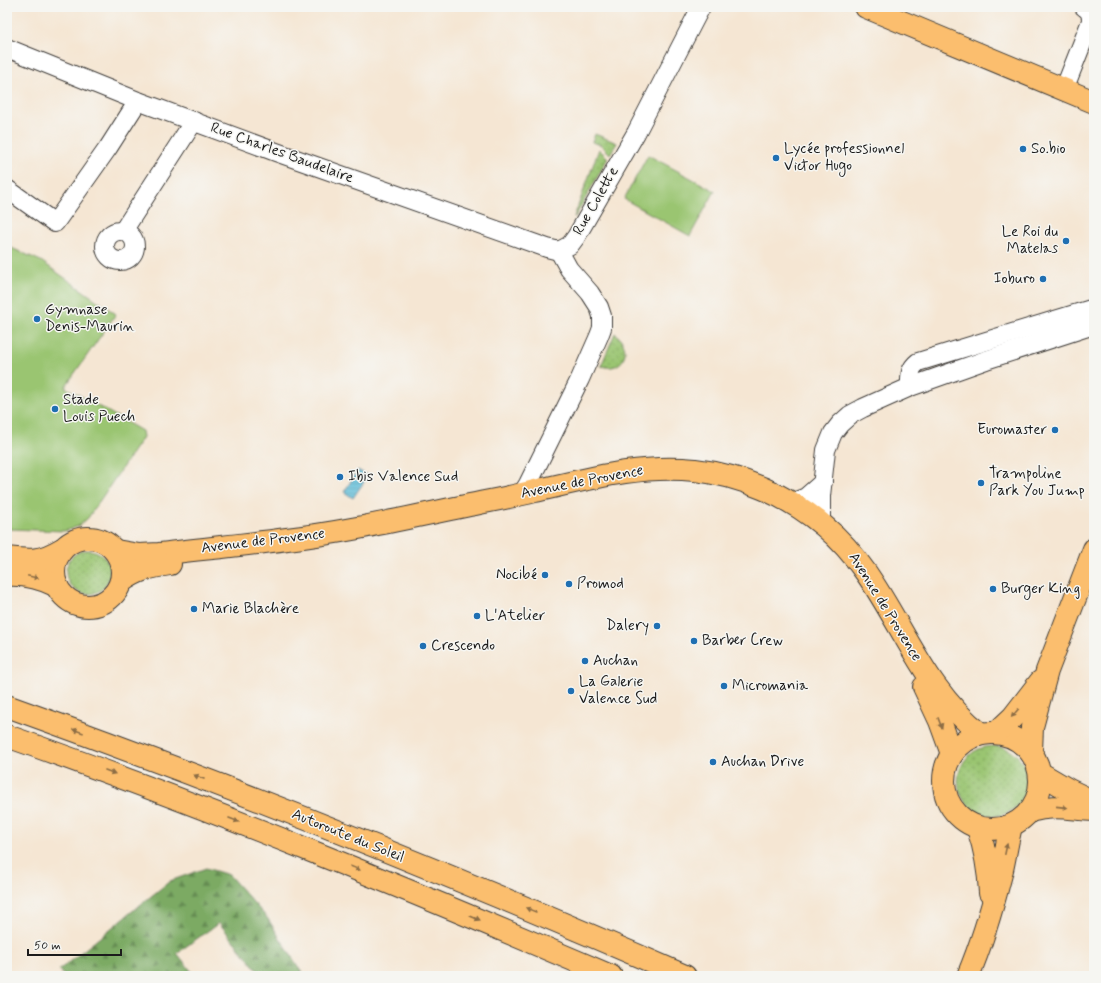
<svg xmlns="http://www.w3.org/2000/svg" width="1101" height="983" viewBox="0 0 1101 983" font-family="Mynerve,sans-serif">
<defs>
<pattern id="grass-dots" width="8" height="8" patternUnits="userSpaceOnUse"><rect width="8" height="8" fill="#9ac571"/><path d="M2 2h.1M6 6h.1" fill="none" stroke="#84a961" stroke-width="1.8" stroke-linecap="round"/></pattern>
<pattern id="forest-firs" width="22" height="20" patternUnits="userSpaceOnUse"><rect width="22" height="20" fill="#7baa63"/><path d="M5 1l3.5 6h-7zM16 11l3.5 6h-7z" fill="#648a51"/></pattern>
<pattern id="water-rules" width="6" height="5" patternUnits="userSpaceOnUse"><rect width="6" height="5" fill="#59bad7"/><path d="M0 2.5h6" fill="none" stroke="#4d9fb8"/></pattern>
</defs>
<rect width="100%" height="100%" fill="#f6f6f2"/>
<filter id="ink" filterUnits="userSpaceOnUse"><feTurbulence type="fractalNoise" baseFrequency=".025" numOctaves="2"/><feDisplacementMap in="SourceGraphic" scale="8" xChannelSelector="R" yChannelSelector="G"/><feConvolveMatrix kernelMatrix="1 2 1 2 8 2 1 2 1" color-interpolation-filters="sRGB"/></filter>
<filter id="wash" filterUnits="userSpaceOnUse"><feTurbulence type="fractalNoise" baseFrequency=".012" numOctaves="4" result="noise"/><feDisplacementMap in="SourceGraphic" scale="16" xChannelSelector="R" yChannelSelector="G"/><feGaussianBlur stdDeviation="0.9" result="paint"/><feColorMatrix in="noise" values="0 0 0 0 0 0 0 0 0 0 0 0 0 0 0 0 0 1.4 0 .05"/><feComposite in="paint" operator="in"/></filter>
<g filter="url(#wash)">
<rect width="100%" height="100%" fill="#f5e6d3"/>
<!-- grass -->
<g fill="url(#grass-dots)" stroke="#5b7046">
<polygon points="595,134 617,143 610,154 601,145 592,142"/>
<polygon points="599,149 608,158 575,217 574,217"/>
<path d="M 615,333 C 634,349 624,373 601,366 Z"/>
<circle cx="88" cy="572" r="22"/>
<circle cx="993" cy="781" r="35"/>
</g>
<!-- forest -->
<polygon fill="url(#forest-firs)" stroke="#4c6340" points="206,868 229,875 268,919 304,976 262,976 219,923 177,953 195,976 64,976 59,970 170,881"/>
<!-- garden -->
<g fill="#9ac571" stroke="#5b7046">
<polygon points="648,155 715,191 690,236 624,199"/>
<polygon points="7,246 41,261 116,314 65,387 142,431 143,437 88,518 79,526 65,531 7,529"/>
</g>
<!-- water -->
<polygon fill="url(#water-rules)" stroke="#3a6b7a" points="358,470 368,476 353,498 344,492"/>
</g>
<g filter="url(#ink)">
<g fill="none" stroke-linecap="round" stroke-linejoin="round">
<!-- minor casing -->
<g stroke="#3d3a37" stroke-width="20">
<g id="minor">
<polyline points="7,48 138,101 276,152 547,248 559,251"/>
<path d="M 1067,82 L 1091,21 C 1091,14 1090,11 1084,7"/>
<polyline points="7,189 55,223 108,148 138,101"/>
<circle cx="120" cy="246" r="15"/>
<polyline points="123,231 194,121"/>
<polyline points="559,251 570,245 576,237 636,133 701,7"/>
<path d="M 910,387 C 910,376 909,369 918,362 L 1094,308"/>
<polyline points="521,495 528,484 580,379 599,336 602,328 602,316 599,307 590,293 569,269 559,251"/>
<polyline points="791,503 806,497 823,482"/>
<polyline points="821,523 821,496 826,450 833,433 840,424 850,415 863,408 910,387 986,360 1094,325"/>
</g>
</g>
<!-- major casing -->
<g stroke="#3d3a37" stroke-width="24">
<g id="major">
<polyline points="866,7 1094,102"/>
<circle cx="88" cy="572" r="34"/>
<path d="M 116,551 L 139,555 L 159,554 C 201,549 244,545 287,539 C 347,532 406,518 465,506 C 488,501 512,497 535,491 C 588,479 640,464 695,470 C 741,475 789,496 824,526 C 892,582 910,680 981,734"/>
<path d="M 7,558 C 31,561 40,562 62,549"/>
<path d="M 7,575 C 25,574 41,578 57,586"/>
<path d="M 121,582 C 137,570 150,567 170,564"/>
<polyline points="924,687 940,721 952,754"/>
<circle cx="992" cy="781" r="48"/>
<polyline points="996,733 1013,717 1040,682"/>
<polyline points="1031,752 1032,727 1047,671 1094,549"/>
<polyline points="1040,773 1069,790 1094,802"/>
<path d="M 1030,811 C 1055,804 1069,809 1094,810"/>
<path d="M 978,828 C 985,849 989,870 990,893"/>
<path d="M 968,976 C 982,943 992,909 1001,874 C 1005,858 1007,842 1011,826"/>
</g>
</g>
<!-- highway casing -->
<g stroke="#3d3a37" stroke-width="24">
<g id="highway">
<path d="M 7,706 C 236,788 462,879 685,976"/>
<path d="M 7,736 C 212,808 412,891 611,976"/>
</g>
</g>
<!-- minor -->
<use href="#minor" stroke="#fff" stroke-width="18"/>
<!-- major -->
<use href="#major" stroke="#fbbe6e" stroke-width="22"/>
<!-- highway -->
<use href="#highway" stroke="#fbbe6e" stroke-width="22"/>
</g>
<!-- one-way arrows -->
<defs><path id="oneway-solid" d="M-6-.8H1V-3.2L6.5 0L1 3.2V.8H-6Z"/></defs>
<g fill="#8c6d45">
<use href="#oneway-solid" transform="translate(33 577) rotate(12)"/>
<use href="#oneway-solid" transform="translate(1015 713) rotate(130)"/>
<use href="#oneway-solid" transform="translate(940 723) rotate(69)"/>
<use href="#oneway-solid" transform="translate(78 731) rotate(-161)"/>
<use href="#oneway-solid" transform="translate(110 772) rotate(21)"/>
<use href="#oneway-solid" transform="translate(199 777) rotate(-159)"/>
<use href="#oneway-solid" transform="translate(1062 807) rotate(6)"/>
<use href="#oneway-solid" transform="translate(234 820) rotate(21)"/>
<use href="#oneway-solid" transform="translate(1006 849) rotate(-78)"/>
<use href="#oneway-solid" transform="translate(355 868) rotate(22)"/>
<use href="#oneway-solid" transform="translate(531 910) rotate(-158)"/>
<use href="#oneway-solid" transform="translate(475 918) rotate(23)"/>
</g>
</g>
<!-- markers -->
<g fill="#1f6fb2" stroke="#f6f6f2" stroke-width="1.5">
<circle cx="1023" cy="149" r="4"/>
<circle cx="776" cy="158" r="4"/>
<circle cx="1066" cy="241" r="4"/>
<circle cx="1043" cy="279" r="4"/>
<circle cx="37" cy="319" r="4"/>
<circle cx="55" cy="409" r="4"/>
<circle cx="1055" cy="430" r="4"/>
<circle cx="340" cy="477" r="4"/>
<circle cx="981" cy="483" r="4"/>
<circle cx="545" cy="575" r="4"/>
<circle cx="569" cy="584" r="4"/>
<circle cx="993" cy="589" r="4"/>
<circle cx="194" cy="609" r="4"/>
<circle cx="477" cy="616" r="4"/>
<circle cx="657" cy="626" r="4"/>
<circle cx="694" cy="641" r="4"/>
<circle cx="423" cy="646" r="4"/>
<circle cx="585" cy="661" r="4"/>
<circle cx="724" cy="686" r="4"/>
<circle cx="571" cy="691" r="4"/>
<circle cx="713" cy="762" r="4"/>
</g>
<g text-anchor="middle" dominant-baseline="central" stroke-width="3" stroke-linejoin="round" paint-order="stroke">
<!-- poi labels -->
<g font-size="15" fill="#1c1c1c" stroke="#f6f6f2" text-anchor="start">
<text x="784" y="149">Lycée professionnel<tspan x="784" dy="17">Victor Hugo</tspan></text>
<text x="1031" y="149">So.bio</text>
<text x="1058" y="232" text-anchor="end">Le Roi du<tspan x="1058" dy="17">Matelas</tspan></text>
<text x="1035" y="279" text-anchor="end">Ioburo</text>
<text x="45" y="310">Gymnase<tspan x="45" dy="17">Denis-Maurin</tspan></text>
<text x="63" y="400">Stade<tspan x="63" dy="17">Louis Puech</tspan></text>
<text x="1047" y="430" text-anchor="end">Euromaster</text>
<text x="989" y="474">Trampoline<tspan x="989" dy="17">Park You Jump</tspan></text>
<text x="348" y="477">Ibis Valence Sud</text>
<text x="537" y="575" text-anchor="end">Nocibé</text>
<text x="577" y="584">Promod</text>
<text x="1001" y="589">Burger King</text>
<text x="202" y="609">Marie Blachère</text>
<text x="485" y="616">L'Atelier</text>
<text x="649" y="626" text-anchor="end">Dalery</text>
<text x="702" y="641">Barber Crew</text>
<text x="431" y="646">Crescendo</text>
<text x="593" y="661">Auchan</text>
<text x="579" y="682">La Galerie<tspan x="579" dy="17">Valence Sud</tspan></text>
<text x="732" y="686">Micromania</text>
<text x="721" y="762">Auchan Drive</text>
</g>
<!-- street labels -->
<g font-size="15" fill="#1c1c1c" stroke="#f6f6f2">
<text transform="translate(282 153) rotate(20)">Rue Charles Baudelaire</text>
<text transform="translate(596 201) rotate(-60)">Rue Colette</text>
<text transform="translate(582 482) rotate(-11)">Avenue de Provence</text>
<text transform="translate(263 541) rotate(-7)">Avenue de Provence</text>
<text transform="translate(885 607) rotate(58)">Avenue de Provence</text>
<text transform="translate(348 836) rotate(22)">Autoroute du Soleil</text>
</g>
</g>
<!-- margin -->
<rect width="1101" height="983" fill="none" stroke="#f6f6f2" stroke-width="24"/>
<!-- scale -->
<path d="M28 949v6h93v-6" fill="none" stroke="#1c1c1c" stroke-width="2"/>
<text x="34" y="949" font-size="12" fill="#1c1c1c" stroke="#f6f6f2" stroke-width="3" paint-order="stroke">50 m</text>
</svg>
